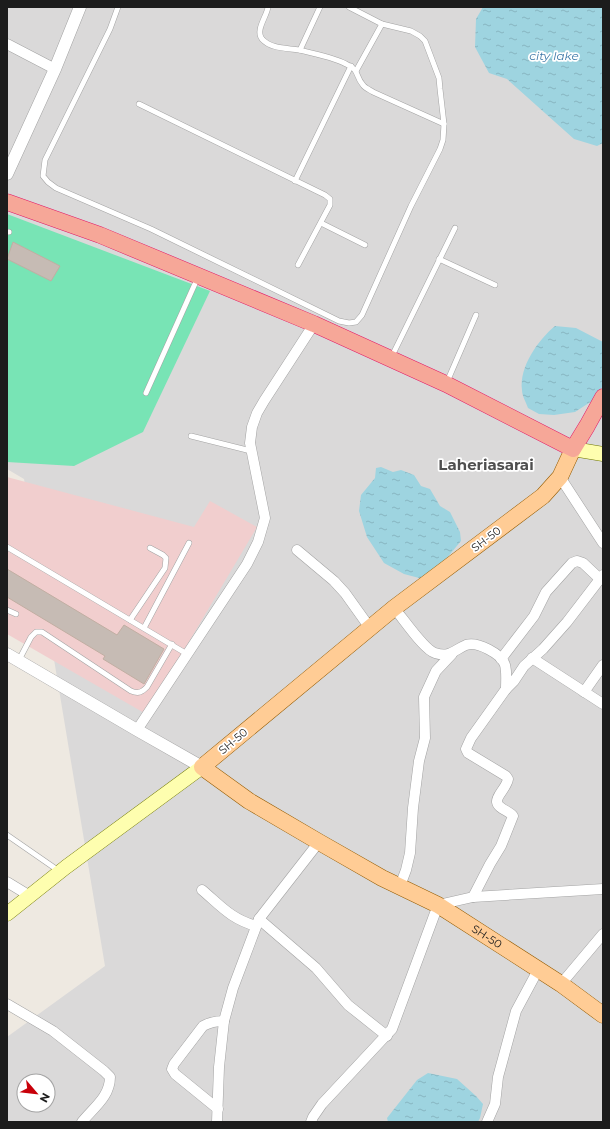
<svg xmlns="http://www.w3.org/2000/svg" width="610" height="1129" viewBox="0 0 610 1129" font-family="Montserrat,sans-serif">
<defs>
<pattern id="water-ripples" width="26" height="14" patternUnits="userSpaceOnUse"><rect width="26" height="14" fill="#9ed4e0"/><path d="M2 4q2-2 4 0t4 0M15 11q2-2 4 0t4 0" fill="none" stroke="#88b5c0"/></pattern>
</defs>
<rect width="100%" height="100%" fill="#eee9e1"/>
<!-- residential -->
<path fill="#dad9d9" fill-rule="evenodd" d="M 7,7 L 603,7 L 603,1122 L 7,1122 L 7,1037 L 105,966 L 24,479 L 7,469 ZM 24,1081 L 48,1081 L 48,1105 L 24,1105 Z"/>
<!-- commercial -->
<polygon fill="#f1cece" points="7,477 194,527 210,501 257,527 146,714 7,634"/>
<!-- pitch -->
<polygon fill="#78e4b5" points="7,214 210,291 143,432 74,466 7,462"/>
<!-- water -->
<g fill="url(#water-ripples)">
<polygon points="483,7 603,7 603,143 597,146 574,139 507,79 489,73 475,47 476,19"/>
<path d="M 555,326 L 576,328 L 603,342 L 603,386 L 592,401 L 575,412 L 554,415 L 539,414 L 528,408 C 526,402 522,396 522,390 C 519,367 538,340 555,326 Z"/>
<polygon points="381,467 393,472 401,470 414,475 421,486 430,489 440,506 450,512 460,532 461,541 446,559 423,579 404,574 384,563 367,537 359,511 361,495 375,478 376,468"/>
<polygon points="428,1073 457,1079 476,1096 483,1104 480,1118 478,1122 388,1122 387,1118 417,1080"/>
</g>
<!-- building -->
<g fill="#c6bbb4" stroke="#c1aea2">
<polygon points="13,242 60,266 51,281 7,259"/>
<polygon points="7,569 117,635 124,625 164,649 144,684 103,659 105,656 7,597"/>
</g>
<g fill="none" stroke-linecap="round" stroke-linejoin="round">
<!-- service casing -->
<g stroke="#a3a3a3" stroke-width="6">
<g id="service">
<polyline points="118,7 110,29 45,160 43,176 48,182 56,188 151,229 339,321 349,323 356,322 362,315 411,206 440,149 443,140 444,124 440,89 439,78 425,41 420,36 411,31 382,24 349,7"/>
<path d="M 268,7 C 267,16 255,30 262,39 C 271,49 287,48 299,50 C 312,53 335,58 346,64 C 360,70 355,76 363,85 C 365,88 370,90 373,92 L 444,124"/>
<polyline points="300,50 320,7"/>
<polyline points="356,71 382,24"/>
<polyline points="139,104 325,195 330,199 330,205 298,265"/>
<polyline points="295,181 351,66"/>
<polyline points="321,223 365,245"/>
<polyline points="7,232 9,232"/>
<polyline points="439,259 495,285"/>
<polyline points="392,356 455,228"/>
<polyline points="447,382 476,315"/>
<polyline points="146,393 198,277"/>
<polyline points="191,436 251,451"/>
<polyline points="7,547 187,654"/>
<polyline points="7,610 16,614"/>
<polyline points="130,620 165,568 166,558 163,555 150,548"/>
<polyline points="144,628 189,543"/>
<path d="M 19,660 L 31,637 L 36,632 L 42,632 L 131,691 C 139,694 142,692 147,687 L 172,644"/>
<polyline points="7,835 59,871"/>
</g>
</g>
<!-- minor casing -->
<g stroke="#a3a3a3" stroke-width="11">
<g id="minor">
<polyline points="7,44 55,69"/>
<polyline points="560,477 603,543"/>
<polyline points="297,550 334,581 345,593 370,628"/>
<path d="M 394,608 C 403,618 424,650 435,653 C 450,658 454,650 466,645 C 477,641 502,654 505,665 C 507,672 506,681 506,689 L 514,681 L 524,666 L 543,649 L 567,622 L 603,575"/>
<polyline points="532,658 603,704"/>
<polyline points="501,659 534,616 546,592 572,563 577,561 583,563 600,579"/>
<polyline points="584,692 603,665"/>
<polyline points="137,730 247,564 258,542 265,518 250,443 252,427 257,413 264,401 314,324"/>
<polyline points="7,882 30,896"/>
<polyline points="400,886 406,870 410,853 413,808 419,761 425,738 424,697 436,671 452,654"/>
<path d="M 202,890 C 221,906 231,919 256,926"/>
<path d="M 473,897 L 490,864 L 501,846 L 513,816 C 510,811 498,809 497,802 C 496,796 507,787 508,779 L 506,776 L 468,753 L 466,749 L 471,738 L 506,689"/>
<polyline points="259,919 316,968 348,1005 387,1036"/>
<polyline points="561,984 603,934"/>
<path d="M 7,1004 L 53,1031 L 104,1071 L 110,1077 C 110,1097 93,1108 82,1122"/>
<path d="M 218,1109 L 175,1074 L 172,1069 L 174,1064 L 203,1026 C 210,1022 215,1021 224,1021"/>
<polyline points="217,1122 219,1067 224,1021 233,988 259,919 319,842"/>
<polyline points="311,1122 313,1117 322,1104 392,1029 438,905 473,897 603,889"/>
<polyline points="487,1122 495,1104 498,1077 516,1011 538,970"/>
</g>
</g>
<!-- tertiary casing -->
<g stroke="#a3a3a3" stroke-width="13">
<g id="tertiary">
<polyline points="7,174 55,69 80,7"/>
<polyline points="7,654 137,730 202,767"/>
</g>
</g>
<!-- secondary casing -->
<g stroke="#6f7600" stroke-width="15">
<g id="secondary">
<polyline points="573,449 603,454"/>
<polyline points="7,914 66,867 202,767"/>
</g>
</g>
<!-- primary casing -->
<g stroke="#945b00" stroke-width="17">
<g id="primary">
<path id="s1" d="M 573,449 L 560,477 L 543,496 L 394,608 L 202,767 L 249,801 L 319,842 L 382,878 L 438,905 L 561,984 L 603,1015"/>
</g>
</g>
<!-- trunk casing -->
<g stroke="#e21868" stroke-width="17">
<polyline id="trunk" points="7,202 100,235 314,324 446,384 573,449 587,426 603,397"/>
</g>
<!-- service -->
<use href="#service" stroke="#fff" stroke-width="5"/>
<!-- minor -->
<use href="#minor" stroke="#fff" stroke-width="10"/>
<!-- tertiary -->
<use href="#tertiary" stroke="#fff" stroke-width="12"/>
<!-- secondary -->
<use href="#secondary" stroke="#fefeaf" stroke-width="14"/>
<!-- primary -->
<use href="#primary" stroke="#ffcc95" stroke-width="16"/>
<!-- trunk -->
<use href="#trunk" stroke="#f6a798" stroke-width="16"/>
</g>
<g text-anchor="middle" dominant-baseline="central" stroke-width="3.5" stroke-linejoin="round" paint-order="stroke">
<!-- street labels -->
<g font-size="11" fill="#1c1c1c" stroke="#fff">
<text transform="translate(486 539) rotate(-37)">SH-50</text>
<text transform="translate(233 741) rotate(-40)">SH-50</text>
<text stroke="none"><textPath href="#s1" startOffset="824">SH-50</textPath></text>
</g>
<!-- water labels -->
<g font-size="12" font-style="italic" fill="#407aa9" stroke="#fff">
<text x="554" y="55">city lake</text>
</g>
<!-- district labels -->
<g font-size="15" font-weight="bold" fill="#4f4f4f" stroke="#fff">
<text x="486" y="464">Laheriasarai</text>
</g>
</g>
<!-- border -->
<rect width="610" height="1129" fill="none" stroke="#1c1c1c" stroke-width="16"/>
<!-- north arrow -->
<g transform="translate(36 1093) rotate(118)"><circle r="19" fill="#ffffff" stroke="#a4a4a4"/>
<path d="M0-3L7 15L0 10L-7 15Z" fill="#c8000a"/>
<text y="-6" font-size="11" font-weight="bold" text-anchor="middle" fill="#1c1c1c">N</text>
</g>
</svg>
